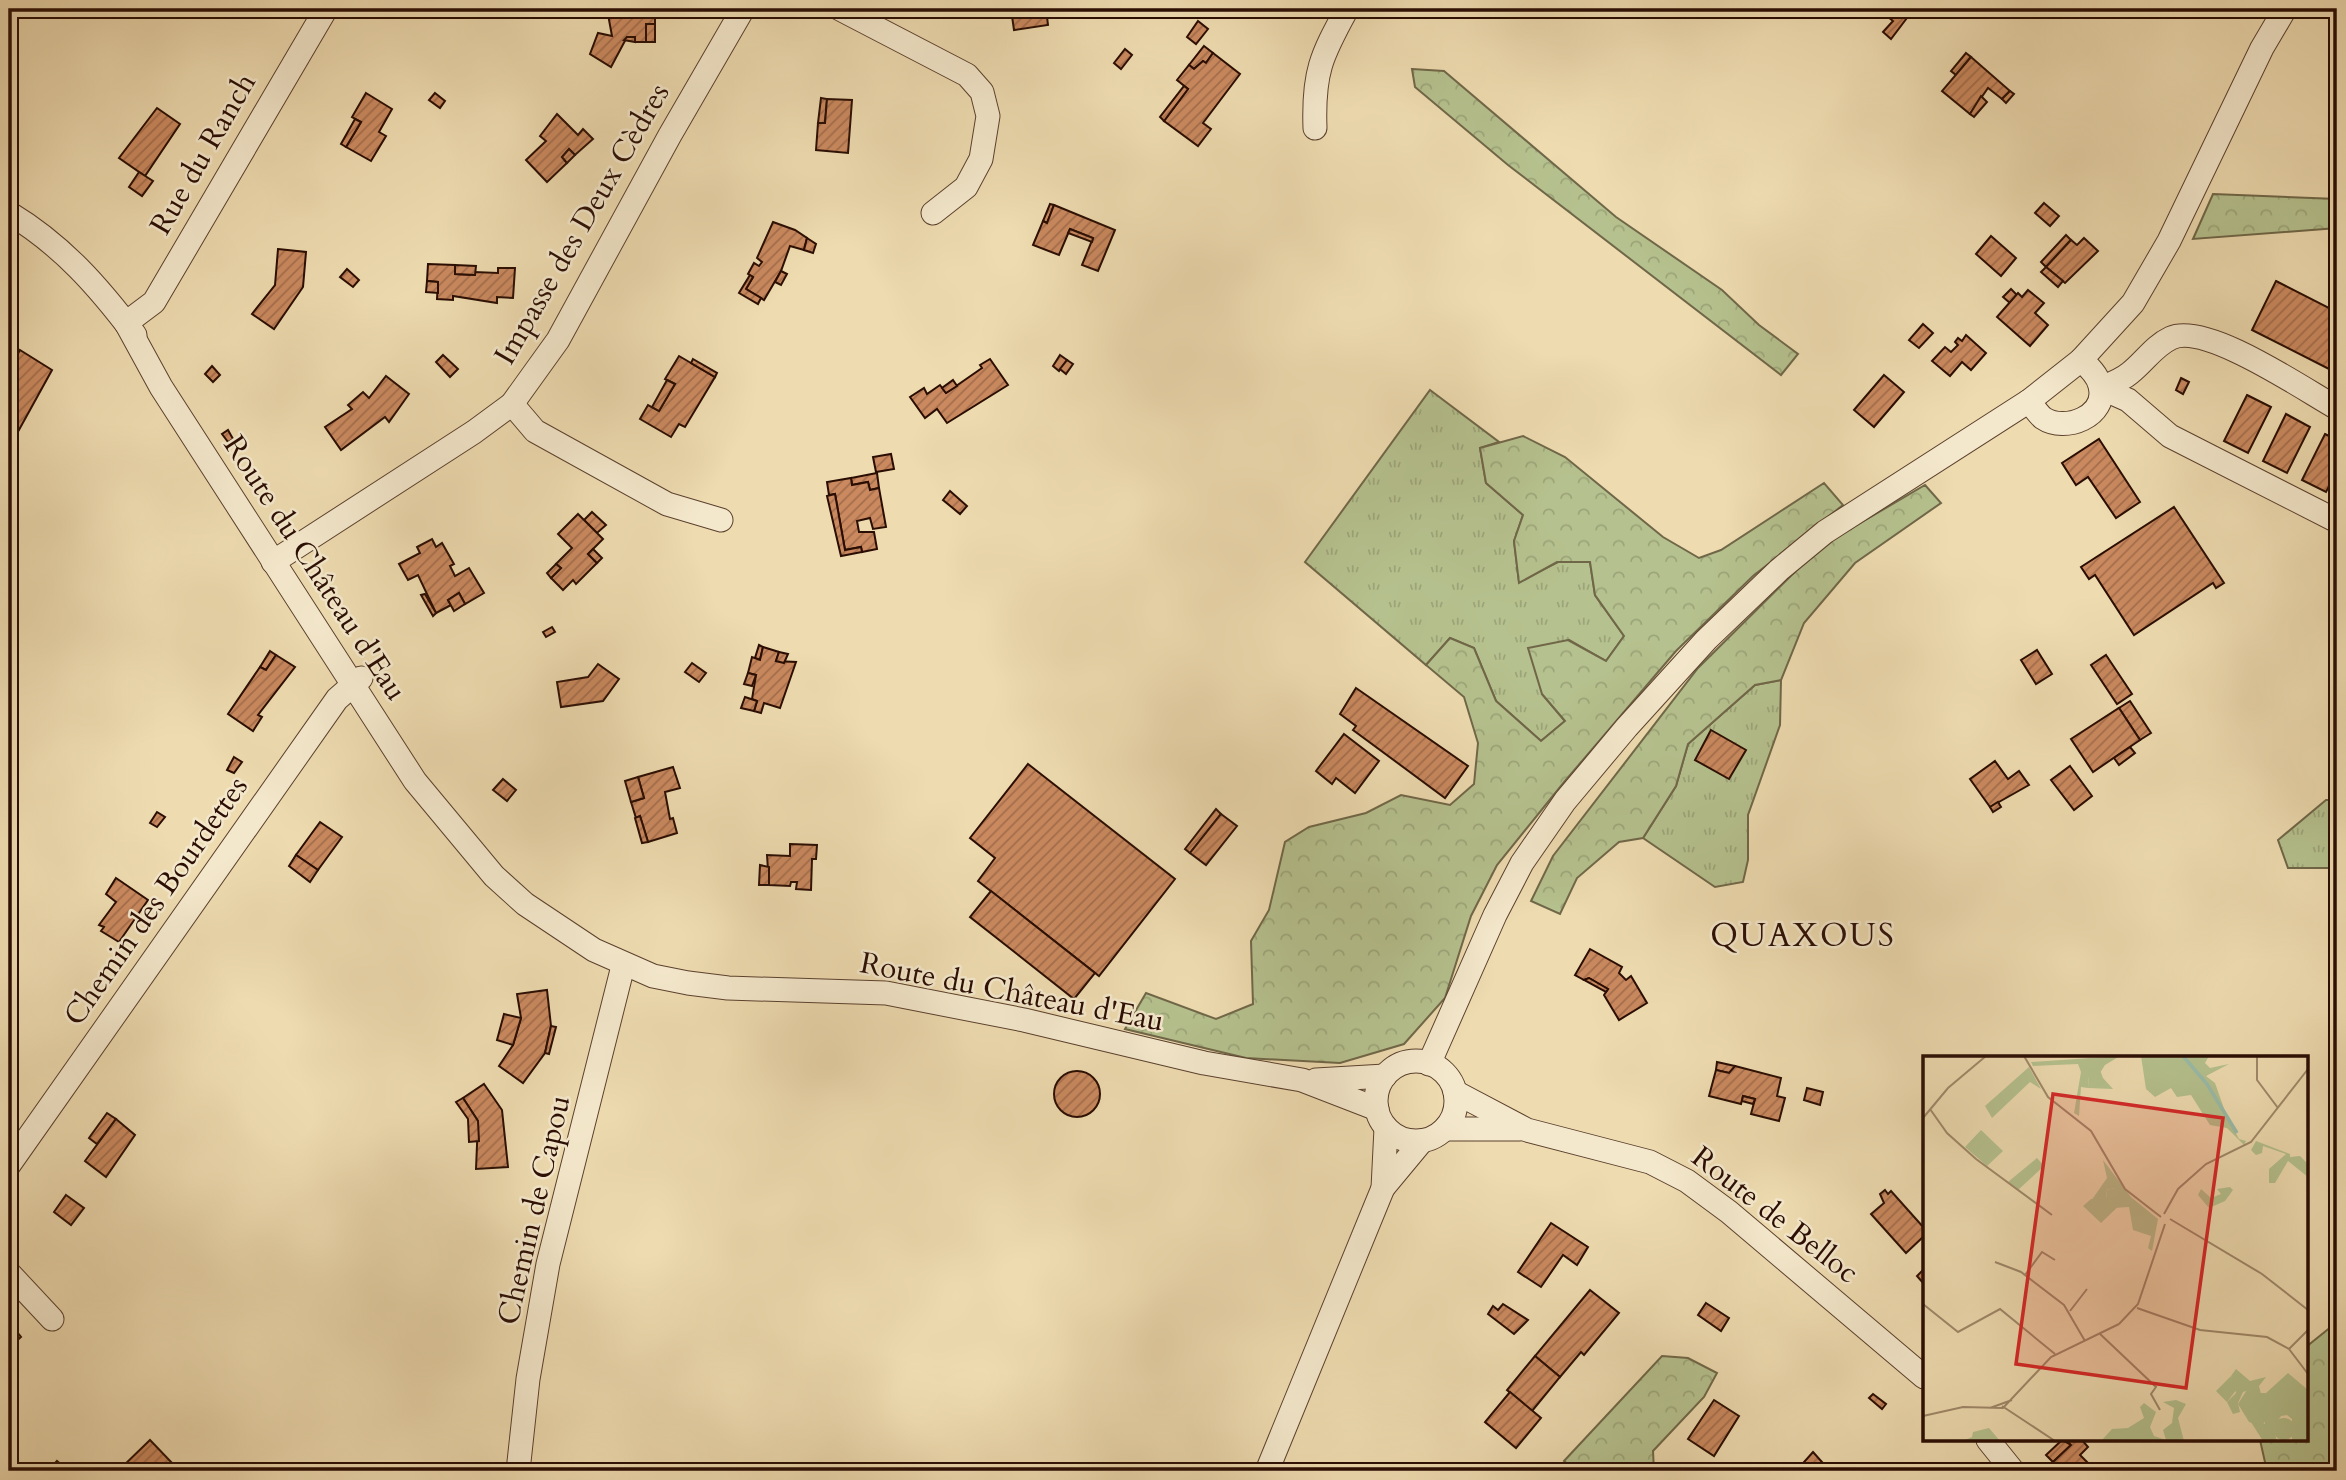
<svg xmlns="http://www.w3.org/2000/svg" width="2346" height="1480" viewBox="0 0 2346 1480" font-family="Cardo,serif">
<defs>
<pattern id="grass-tufts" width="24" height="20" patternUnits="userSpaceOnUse" patternTransform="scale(1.75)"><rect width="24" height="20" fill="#b5c18e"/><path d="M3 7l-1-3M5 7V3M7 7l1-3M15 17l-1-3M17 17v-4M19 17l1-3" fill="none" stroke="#9ca579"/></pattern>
<pattern id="forest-crowns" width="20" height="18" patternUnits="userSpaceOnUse" patternTransform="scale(1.75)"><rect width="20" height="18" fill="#b5c18e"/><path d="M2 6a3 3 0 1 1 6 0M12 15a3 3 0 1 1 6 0" fill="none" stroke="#9ca579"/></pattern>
<pattern id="building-hatch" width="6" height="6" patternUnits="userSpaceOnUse" patternTransform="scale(1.75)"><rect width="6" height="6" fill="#ca895f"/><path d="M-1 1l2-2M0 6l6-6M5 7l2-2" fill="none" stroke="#a46e4c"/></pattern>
</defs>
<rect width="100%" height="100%" fill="#eedbb0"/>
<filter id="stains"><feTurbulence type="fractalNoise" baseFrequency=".00286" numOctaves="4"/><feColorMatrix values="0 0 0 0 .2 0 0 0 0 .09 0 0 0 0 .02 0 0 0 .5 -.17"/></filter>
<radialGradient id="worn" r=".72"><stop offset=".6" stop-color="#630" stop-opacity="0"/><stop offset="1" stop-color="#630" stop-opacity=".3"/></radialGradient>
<!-- grass -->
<g fill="url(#grass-tufts)" stroke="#706748" stroke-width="2">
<polygon points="1430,390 1499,442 1480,448 1486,483 1523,515 1514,541 1519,582 1558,562 1590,562 1595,595 1624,636 1606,661 1569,640 1542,694 1565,721 1541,741 1496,701 1474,648 1450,638 1426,665 1305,562"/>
<polygon points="1781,680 1780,725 1748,815 1748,860 1743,882 1715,887 1643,838 1676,786 1688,744 1755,685"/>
<polygon points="2326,800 2337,800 2337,868 2288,868 2278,840"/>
</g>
<!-- forest -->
<g fill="url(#forest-crowns)" stroke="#706748" stroke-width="2">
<polygon points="1412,69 1444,71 1616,217 1722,290 1759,325 1798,354 1781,375 1508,165 1415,87"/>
<polygon points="2213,194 2337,199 2337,228 2193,239"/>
<polygon points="1523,436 1565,457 1663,537 1699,558 1721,550 1824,483 1843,505 1753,576 1676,651 1565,781 1497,865 1471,916 1445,998 1404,1044 1340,1063 1246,1058 1125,1029 1146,993 1216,1019 1253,1004 1251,941 1269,910 1285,842 1309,827 1366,813 1401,795 1450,805 1474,784 1478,743 1464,697 1426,665 1450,638 1474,648 1496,701 1541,741 1565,721 1542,694 1528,648 1568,640 1606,661 1624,636 1595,595 1590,562 1557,562 1519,583 1514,541 1523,515 1486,483 1480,448"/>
<polygon points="1925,485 1941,503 1855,563 1804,623 1781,680 1755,685 1688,744 1676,786 1643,838 1619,842 1577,878 1560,914 1531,901 1553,856 1698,668 1821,546"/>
<polygon points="2337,1322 2337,1471 2267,1471 2260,1440 2306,1440 2306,1347"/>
<polygon points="1662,1356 1688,1358 1717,1373 1704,1397 1653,1451 1654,1471 1576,1471 1564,1461"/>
</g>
<!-- building -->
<g fill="url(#building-hatch)" stroke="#2a0d03" stroke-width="2">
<polygon points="607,9 629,9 629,17 655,17 655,24 646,24 646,42 635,42 635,37 627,37 611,67 590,54 598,33 612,36"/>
<rect x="629" y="9" width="7" height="8"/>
<polygon points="1011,9 1046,9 1048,25 1014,30"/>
<polygon points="1887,9 1913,10 1891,39 1883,32 1893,21 1883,13"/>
<polygon points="1198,21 1208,29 1196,44 1187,37"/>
<rect x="646" y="24" width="9" height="18"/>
<polygon points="627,37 635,37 635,42 624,40"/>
<polygon points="1204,46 1213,53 1206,63 1203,61 1194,69 1189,65"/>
<polygon points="1125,49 1132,55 1121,69 1114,63"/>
<polygon points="1213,53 1240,74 1203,123 1211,129 1198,146 1164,121 1188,89 1177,80 1189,65 1194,69 1203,61 1206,63"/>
<polygon points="1966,53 1971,57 1956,75 1951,71"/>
<polygon points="9,54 15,55 12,80 9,79"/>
<polygon points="1971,57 2010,91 2002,99 1988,88 1970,114 1942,91"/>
<polygon points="1184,86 1188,89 1164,121 1160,117"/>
<polygon points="2010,91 2014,94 2006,103 2002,99"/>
<polygon points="366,93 392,109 379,132 386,136 371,161 346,147 361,122 352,117"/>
<polygon points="435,93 445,101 440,108 429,100"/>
<polygon points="1981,96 1987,102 1974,117 1970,114"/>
<polygon points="821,98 827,99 825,123 818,123"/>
<polygon points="827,99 852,100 848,153 816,150 818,123 825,123"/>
<polygon points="157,108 180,124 145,176 119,158"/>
<polygon points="557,114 578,135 583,129 593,139 575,155 569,149 562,157 567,163 547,182 526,160 546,141 540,136"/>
<polygon points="355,119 361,122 346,147 341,144"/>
<polygon points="569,149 575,155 567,163 562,157"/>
<polygon points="139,172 153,181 142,196 129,187"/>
<polygon points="2044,203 2059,216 2050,226 2035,213"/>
<polygon points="1050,204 1054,205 1047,223 1043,221"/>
<polygon points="1054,205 1115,230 1098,271 1082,265 1093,238 1070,229 1059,255 1033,245 1043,221 1047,223"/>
<polygon points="773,222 795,230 807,238 804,250 790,246 781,271 764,300 746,289 753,277 748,274 754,263 759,266 762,262 757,258"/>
<polygon points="1070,229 1093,238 1092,242 1068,233"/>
<polygon points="2066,235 2071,240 2046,267 2041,262"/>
<polygon points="1991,236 2016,258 2001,276 1976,254"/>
<polygon points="807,238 816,244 813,253 804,250"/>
<polygon points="2084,238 2098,251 2065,283 2046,267 2071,240 2077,245"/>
<polygon points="278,249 306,252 303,287 274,329 252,314 275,285"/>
<polygon points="428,264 455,265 455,274 475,275 475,272 498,273 498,268 515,268 513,298 497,297 497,303 453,296 453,300 437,299 438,282 427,281"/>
<polygon points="455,265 476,266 475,275 455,274"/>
<polygon points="2046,267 2063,281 2058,287 2041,272"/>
<polygon points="347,269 359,280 353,287 340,277"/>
<polygon points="781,271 787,274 781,285 775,282"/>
<polygon points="750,275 753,277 746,289 761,298 758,304 739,293"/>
<polygon points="427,281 438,282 438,293 426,292"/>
<polygon points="2276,281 2337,312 2337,373 2252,330"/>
<polygon points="2011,289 2017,295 2010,303 2003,297"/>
<polygon points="2028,290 2044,303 2035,313 2048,325 2030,346 1997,317 2018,293 2022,297"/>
<polygon points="1923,324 1933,333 1919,348 1909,340"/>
<polygon points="1966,335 1986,353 1971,370 1962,362 1950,376 1932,361 1945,347 1951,352 1958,345 1955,342 1958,338 1962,341"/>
<polygon points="20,350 52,370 9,448 9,369"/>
<polygon points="443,355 458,369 450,377 436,362"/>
<polygon points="1060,355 1067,360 1059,371 1053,366"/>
<polygon points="679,356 715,377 685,427 679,424 671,437 640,419 648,405 659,411 675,384 665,379"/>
<polygon points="693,359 717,373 715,377 691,363"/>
<polygon points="990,359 1008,385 947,423 937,409 925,418 910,397 924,388 927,394 940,385 946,393 982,368 980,365"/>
<polygon points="1067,360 1073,364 1066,374 1060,369"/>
<polygon points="212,366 220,375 213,382 205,374"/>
<polygon points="1884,375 1904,392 1874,427 1854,410"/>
<polygon points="386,376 409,394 389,422 385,417 341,450 325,427 352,409 348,405 363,392 369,398"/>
<polygon points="2181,378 2189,382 2183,394 2176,390"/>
<polygon points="667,380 675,384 659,411 652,407"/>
<polygon points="953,380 957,386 946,393 942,388"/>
<polygon points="2247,395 2271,407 2248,453 2224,441"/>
<polygon points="2286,414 2310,427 2287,473 2263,461"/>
<polygon points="228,430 233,439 228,442 222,434"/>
<polygon points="2325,434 2337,440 2337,471 2326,492 2302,480"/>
<polygon points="2099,439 2140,502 2116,518 2088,477 2076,485 2062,463"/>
<polygon points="891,454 894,469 876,472 873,457"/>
<polygon points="877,473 879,488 870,490 868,482 852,485 851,478"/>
<polygon points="851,478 852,485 868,482 870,490 879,488 886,527 873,529 870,518 857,521 859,532 874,532 877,549 862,552 861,547 845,550 835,494 829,495 827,482"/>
<polygon points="950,491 967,506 960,514 943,500"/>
<polygon points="835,494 845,550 861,547 862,552 841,556 827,496"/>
<polygon points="2174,507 2224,583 2216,588 2213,583 2134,635 2095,575 2089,579 2081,567"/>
<polygon points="592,512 606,525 597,533 584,520"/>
<polygon points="578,514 603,539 588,554 597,563 576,584 573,580 563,590 551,578 561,568 556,564 572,548 558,534"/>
<polygon points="432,539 436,547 442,543 454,564 450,566 455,576 469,568 484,593 465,604 459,593 448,600 451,605 436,613 418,575 408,580 399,564 420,553 417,547"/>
<polygon points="593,549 602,558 597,563 588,554"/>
<polygon points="556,564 561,568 551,578 547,573"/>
<polygon points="459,593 465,604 454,611 448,600"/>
<polygon points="425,594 436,613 433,616 421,595"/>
<polygon points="552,627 555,632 546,637 543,632"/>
<polygon points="759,645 763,647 760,660 755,658"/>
<polygon points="763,647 779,652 776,661 796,662 780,708 764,703 761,713 754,711 757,701 752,699 756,675 748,673 752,657 760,660"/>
<polygon points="2037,650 2052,674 2036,684 2021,660"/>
<polygon points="270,651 276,655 266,670 260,667"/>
<polygon points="779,652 788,654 784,663 776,661"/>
<polygon points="276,655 295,667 258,715 262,717 253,731 228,714 260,667 266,670"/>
<polygon points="2106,655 2132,694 2117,704 2091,665"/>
<polygon points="692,663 706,673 699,682 685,672"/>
<polygon points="598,664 619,679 603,701 561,707 557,682 588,677"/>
<polygon points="748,673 756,675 752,686 744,684"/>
<polygon points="1356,688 1468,766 1445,798 1353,730 1356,726 1340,714"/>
<polygon points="745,697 757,701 754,711 741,708"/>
<polygon points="2130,701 2151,733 2140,740 2119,708"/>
<polygon points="2119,708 2140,740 2093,772 2071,739"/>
<polygon points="1711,730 1746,750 1729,779 1695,760"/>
<polygon points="1344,734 1379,761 1355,793 1336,778 1332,784 1316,771"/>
<polygon points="2130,747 2135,753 2119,765 2114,758"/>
<polygon points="234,757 242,762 234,773 227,770"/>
<polygon points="1995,761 2008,779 2019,771 2029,785 1990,807 1970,779"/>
<polygon points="1028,764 1175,879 1099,976 978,881 995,858 970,838"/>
<polygon points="2070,766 2092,796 2074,810 2051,780"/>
<polygon points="673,767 680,788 665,792 670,819 673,818 677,833 648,842 640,816 636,818 631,802 644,798 638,777"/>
<polygon points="638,777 644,798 631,802 625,781"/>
<polygon points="503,779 516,790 507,801 493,790"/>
<polygon points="1998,802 2001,807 1993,812 1990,807"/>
<polygon points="1216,809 1221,814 1190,853 1185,849"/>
<polygon points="157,812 165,817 157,827 150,823"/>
<polygon points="1221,814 1237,826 1206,865 1190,853"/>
<polygon points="640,816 648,842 642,843 635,818"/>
<polygon points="320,822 342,837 318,870 296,855"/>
<polygon points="790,844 817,845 816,859 812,859 811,890 796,889 797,882 791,882 790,886 769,885 767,855 790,856"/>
<polygon points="296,855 318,870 310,882 289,866"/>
<polygon points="760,865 769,867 769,885 759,885"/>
<polygon points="116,878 148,900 119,942 101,931 104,927 99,925 116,902 106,894"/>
<polygon points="991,891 1095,973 1074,999 970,917"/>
<polygon points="1590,949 1622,967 1619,973 1626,980 1631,976 1647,1003 1619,1020 1604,995 1608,989 1589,978 1584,980 1575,975"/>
<polygon points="1589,978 1608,989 1606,992 1584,980"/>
<polygon points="547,990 551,1026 545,1053 523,1083 499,1066 513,1045 521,1018 517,994"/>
<polygon points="504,1014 521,1018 513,1045 497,1040"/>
<polygon points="551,1026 556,1027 549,1054 545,1053"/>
<polygon points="1717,1062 1735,1066 1734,1070 1729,1073 1716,1070"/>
<polygon points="1735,1066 1781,1078 1777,1096 1785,1098 1779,1121 1751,1114 1755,1099 1743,1096 1741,1104 1709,1096 1716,1070 1729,1073"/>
<circle cx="1077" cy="1094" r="23"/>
<polygon points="484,1084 502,1110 508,1167 476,1169 478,1121 463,1098"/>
<polygon points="1807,1088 1823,1092 1820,1105 1804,1100"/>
<polygon points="1743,1096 1755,1099 1753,1104 1742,1101"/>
<polygon points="463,1098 478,1121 479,1141 469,1142 468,1119 456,1102"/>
<polygon points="107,1113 116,1119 97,1144 89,1138"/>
<polygon points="116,1119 135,1135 106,1177 85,1161"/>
<polygon points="1885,1190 1888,1194 1891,1191 1924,1228 1924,1236 1906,1253 1871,1214 1884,1203 1880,1194"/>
<polygon points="66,1195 84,1208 71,1225 54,1212"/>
<polygon points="1551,1223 1588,1247 1577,1265 1563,1255 1541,1287 1518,1272"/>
<polygon points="1924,1269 1924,1284 1917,1276"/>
<polygon points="1590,1290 1619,1313 1584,1355 1581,1352 1560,1377 1535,1356"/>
<polygon points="1706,1303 1729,1318 1721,1331 1698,1315"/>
<polygon points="1503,1304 1528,1320 1514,1334 1488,1314 1493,1306 1498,1310"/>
<polygon points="9,1322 21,1337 9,1348"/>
<polygon points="1535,1356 1560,1377 1532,1411 1507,1390"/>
<polygon points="1510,1392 1541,1418 1516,1448 1485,1422"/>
<polygon points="1873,1394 1886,1404 1882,1409 1869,1398"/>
<polygon points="1714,1400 1739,1416 1714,1456 1688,1439"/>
<polygon points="150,1440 173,1464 166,1471 118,1471"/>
<polygon points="2062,1440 2071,1445 2053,1462 2046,1455"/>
<polygon points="2066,1440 2082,1440 2088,1447 2080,1455 2092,1467 2087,1471 2061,1471 2053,1462 2071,1445"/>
<polygon points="1813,1452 1830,1471 1796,1471"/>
<polygon points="57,1461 69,1471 48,1471"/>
</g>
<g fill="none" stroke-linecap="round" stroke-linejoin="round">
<!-- minor casing -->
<g stroke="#5b402e" stroke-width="25">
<g id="minor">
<polyline points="840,9 967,75 982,92 988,116 981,159 966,187 933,213"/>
<path d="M 1315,128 C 1313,73 1321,56 1347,9"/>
<path d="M 9,213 C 62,245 98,286 135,335"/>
<polyline points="126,323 161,387 415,781 494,876 525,904 594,950 653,976 688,983 728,988 886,993 1024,1020 1204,1063 1302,1080 1377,1109"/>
<polyline points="126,323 154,302 326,9"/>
<polyline points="2101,388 2128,400 2170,436 2337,521"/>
<path d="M 2101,388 C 2111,384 2122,380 2130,373 C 2145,361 2154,346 2171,338 C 2206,322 2303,389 2337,408"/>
<path d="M 2029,401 C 2033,406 2038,414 2043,418 C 2065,433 2108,416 2100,386 C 2098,375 2089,367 2081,360"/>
<polyline points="512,404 535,431 667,504 721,520"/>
<polyline points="273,562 474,432 512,404 558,340 670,135 743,9"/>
<circle cx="1416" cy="1101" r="40"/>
<polyline points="1429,1064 1495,915 1522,863 1565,801 1627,727 1706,640 1779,570 1825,532 2029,401 2081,360 2133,303 2169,241 2262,48 2285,9"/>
<polyline points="1316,1080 1385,1076"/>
<polyline points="1455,1092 1527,1130 1650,1162 1687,1181 1729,1212 1924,1377"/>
<polyline points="1445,1129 1520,1129"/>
<polyline points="9,1165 337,699 361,678"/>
<polyline points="1383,1188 1422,1141"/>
<polyline points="9,1273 52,1319"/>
<polyline points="1988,1440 2013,1471"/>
<polyline points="518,1471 528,1379 548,1264 623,966"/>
<polyline points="1267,1471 1383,1188 1386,1128"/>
</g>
</g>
<!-- minor -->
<use href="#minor" stroke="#f4e8cc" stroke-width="23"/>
</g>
<g text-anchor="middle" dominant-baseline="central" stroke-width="5" stroke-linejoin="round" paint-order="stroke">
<!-- street labels -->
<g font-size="30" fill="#2a0d03" stroke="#f4e8cc">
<text transform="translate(203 154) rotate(-60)">Rue du Ranch</text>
<text transform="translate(582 224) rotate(-60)">Impasse des Deux Cèdres</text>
<text transform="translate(315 568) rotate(57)">Route du Château d'Eau</text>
<text transform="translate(156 901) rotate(-55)">Chemin des Bourdettes</text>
<text transform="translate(1012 992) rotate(11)">Route du Château d'Eau</text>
<text transform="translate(534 1210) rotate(-77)">Chemin de Capou</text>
<text transform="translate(1775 1215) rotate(38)">Route de Belloc</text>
</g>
<!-- neighbourhood labels -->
<g font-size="32" letter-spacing="2" fill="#2a0d03" stroke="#f4e8cc">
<text x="1803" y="936">QUAXOUS</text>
</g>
</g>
<!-- overview -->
<g transform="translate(1923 1056)">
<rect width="385" height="385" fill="#eedbb0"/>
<path d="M 106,11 L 118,33 L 107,26 L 69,62 L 62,50 ZM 177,14 L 180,22 L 190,33 L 165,32 L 166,20 ZM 58,74 L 80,95 L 64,110 L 42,91 ZM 114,102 L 121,110 L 95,134 L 85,126 ZM 192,132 L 203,143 L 178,167 L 160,150 L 168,143 L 184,142 L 183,134 ZM 308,320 L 314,333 L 304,346 L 293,335 ZM 336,330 L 344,362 L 339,370 L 326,366 L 315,348 L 325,332 ZM350 373a11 11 0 1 1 22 0a11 11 0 1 1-22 0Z" fill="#b5c18e"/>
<path d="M 197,0 L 182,9 L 175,20 L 166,20 L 165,32 L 158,31 L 156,60 L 151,57 L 158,16 L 155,8 L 110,10 L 108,6 ZM 218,0 L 286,0 L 282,7 L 287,12 L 306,8 L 283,20 L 292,27 L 304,61 L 316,83 L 323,85 L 321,89 L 304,72 L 287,69 L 268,39 L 254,41 L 248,32 L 232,41 L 223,33 ZM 333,85 L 367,98 L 367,101 L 377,100 L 385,108 L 385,121 L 365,105 L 352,127 L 346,127 L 346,113 L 363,98 L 340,90 L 339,97 L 333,99 L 328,94 ZM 180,104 L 208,141 L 235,163 L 229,195 L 225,192 L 228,180 L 210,174 L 206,151 L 189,152 L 202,143 L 192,143 L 192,132 L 183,134 L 184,143 L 168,145 L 184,122 ZM 307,131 L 310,134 L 302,145 L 286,152 L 275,139 L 278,133 L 288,142 L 298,138 L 294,133 ZM 313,313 L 327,325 L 343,321 L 336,330 L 320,336 L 315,347 L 317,356 L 310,358 L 304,346 L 313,337 L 308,320 ZM 365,317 L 385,334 L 385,385 L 369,385 L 369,363 L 364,359 L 358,360 L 350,372 L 354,385 L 340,385 L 326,363 L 342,368 L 335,337 L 343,337 ZM 253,344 L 263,348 L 255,362 L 261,385 L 179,384 L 189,373 L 205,372 L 221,362 L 217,351 L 221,347 L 233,356 L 227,371 L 231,380 L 243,384 L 240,374 L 249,367 L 251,352 L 240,346 ZM 66,372 L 77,385 L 40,385 L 49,381 L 50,376 Z" fill="#b5c18e"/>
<path fill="none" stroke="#99bba9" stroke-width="3.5" d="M 260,0 L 284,28 L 314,77"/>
<path fill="none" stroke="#a0896b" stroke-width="2" d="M 101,0 L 125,41 L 168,75 L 202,133 L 238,161M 334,0 L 334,24 L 355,52M 7,53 L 24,77 L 53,103 L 129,159M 0,62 L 25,32 L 63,0M 241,158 L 255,133 L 283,108 L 328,86 L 385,13M 247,163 L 339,218 L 385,254M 72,206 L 98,216 L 141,249 L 162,285M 102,219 L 119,196 L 132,204M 0,248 L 35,276 L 77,253 L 132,298M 214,252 L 277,274 L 344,281 L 366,293 L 385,274M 147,255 L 164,233M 196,268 L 215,248 L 242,168M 176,277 L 233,331 L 228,338 L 237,354M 366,293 L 385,318M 79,350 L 132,385M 67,352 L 89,344M 0,360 L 40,351 L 80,352 L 128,301 L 196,268"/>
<path fill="#d62828" fill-opacity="0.15" stroke="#d62828" stroke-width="3.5" d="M 130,38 L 300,62 L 263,332 L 93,308 Z"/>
<rect width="385" height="385" fill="none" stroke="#2a0d03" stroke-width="3.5"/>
</g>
<!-- margin -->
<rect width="2346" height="1480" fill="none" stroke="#eedbb0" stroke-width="35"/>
<rect x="10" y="10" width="2325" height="1459" fill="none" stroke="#2a0d03" stroke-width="3.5"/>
<rect x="18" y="18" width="2311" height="1445" fill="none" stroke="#2a0d03" stroke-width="2"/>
<rect width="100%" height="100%" filter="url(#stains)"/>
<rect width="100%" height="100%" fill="url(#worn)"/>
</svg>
